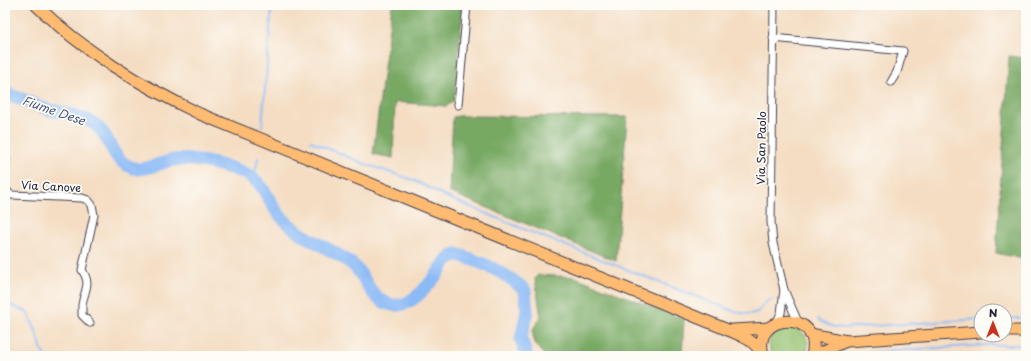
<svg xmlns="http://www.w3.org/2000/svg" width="1031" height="361" viewBox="0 0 1031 361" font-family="'Playpen Sans',sans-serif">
<rect width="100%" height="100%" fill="#fdfcf7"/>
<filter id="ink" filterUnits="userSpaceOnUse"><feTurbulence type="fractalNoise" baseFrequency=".025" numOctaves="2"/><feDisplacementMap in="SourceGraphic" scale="8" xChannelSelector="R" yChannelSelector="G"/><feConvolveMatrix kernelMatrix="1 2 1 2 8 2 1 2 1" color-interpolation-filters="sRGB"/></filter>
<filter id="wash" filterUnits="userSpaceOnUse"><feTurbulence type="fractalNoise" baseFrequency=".012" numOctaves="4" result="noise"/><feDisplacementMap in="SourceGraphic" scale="16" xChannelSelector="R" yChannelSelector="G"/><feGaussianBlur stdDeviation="0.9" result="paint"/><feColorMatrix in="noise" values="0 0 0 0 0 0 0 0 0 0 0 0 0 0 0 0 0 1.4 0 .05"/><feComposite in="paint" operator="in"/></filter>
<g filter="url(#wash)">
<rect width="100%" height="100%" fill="#f4ddc2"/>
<!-- green -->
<path fill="#96c372" stroke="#5c7256" d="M 788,326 C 803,328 814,342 804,356 L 773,356 C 764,342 773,329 788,326 Z"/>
<!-- forest -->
<g fill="#78a964" stroke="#4d6650">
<polygon points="392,5 463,5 454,101 446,106 395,102 393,158 373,154"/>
<polygon points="1009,56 1026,58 1026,257 1023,259 996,253"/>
<polygon points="459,116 627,117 616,261 449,192 453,117"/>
<path d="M 538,275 L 575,277 L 684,319 L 682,356 L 545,356 C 539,350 531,340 533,330 C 534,326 539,321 541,317 L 535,279 Z"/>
</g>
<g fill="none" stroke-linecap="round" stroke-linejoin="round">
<!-- stream -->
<g stroke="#8bbaf6" stroke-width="2">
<polyline points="262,126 272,5"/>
<path d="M 311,141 L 315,143 L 365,164 L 413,180 L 449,198 L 526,230 L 733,311 C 743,313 753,317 761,309 C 765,304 766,301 773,299"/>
<polyline points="254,178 258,158"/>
<polyline points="5,303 27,312 36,331 44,356"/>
<polyline points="1005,318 1026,318"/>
<path d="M 818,319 C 823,324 834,327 842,328 L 981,319"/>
<polyline points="843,356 884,351 989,345 1026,345"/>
</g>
<!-- river -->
<path stroke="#8bbaf6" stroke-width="13" d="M 5,93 C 20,98 35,105 50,110 C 63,113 82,116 93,123 C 114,137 108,163 138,169 C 147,170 163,162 173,160 C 192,157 239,167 254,179 C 266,188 269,202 278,213 C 299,239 328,245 352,264 C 368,278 369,301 393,305 C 410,308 429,285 438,273 C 441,269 443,264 446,261 C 449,258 453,256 456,254 C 484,263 503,271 525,290 L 527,311 L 521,339 L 527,356"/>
</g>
</g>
<g filter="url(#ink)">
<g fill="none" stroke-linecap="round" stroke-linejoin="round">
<!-- street casing -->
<g stroke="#423e4f" stroke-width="9">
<g id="street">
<polyline points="774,5 771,222 773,243 784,290 798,322"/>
<polyline points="773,38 903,51 897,72 891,82"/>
<polyline points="458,105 467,5"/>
<polyline points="5,158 6,159 5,168"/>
<path d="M 5,189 L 11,195 L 82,198 L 88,200 L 92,205 L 94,215 L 82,270 C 92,285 84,290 82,305 C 82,308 82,312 82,315 L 90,323"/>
<polyline points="777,322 781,313 784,290"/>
</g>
</g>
<!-- primary casing -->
<g stroke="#423e4f" stroke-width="13">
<g id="primary">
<path d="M 36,5 C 84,52 140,85 200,114 L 728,330 C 744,337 755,340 763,356"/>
<polyline points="733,330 769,328"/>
<polyline points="1005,331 1026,331"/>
<polyline points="810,334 847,341 981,332"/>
<path d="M 763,354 C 751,312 824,308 812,356"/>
<polyline points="813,356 846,341"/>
</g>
</g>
<!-- street -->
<use href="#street" stroke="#fff" stroke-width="7"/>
<!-- primary -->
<use href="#primary" stroke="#febb71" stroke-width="11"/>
</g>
</g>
<g text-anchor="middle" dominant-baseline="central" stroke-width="3.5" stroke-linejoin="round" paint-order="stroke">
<!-- street labels -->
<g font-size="11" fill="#22223b" stroke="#fdfcf7">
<text transform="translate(761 148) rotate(-89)">Via San Paolo</text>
<text transform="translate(51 186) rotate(3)">Via Canove</text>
</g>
<!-- water labels -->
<g font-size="12" font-style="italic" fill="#47577c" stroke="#fdfcf7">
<text transform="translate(54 110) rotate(19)">Fiume Dese</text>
</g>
</g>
<!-- margin -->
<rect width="1031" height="361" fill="none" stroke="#fdfcf7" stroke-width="20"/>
<!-- north arrow -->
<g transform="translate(993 323)"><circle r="19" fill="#fdfcf7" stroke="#a5a5ac"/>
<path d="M0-3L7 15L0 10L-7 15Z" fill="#c8321e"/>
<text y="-6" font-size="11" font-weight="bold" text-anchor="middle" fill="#22223b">N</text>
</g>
</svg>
